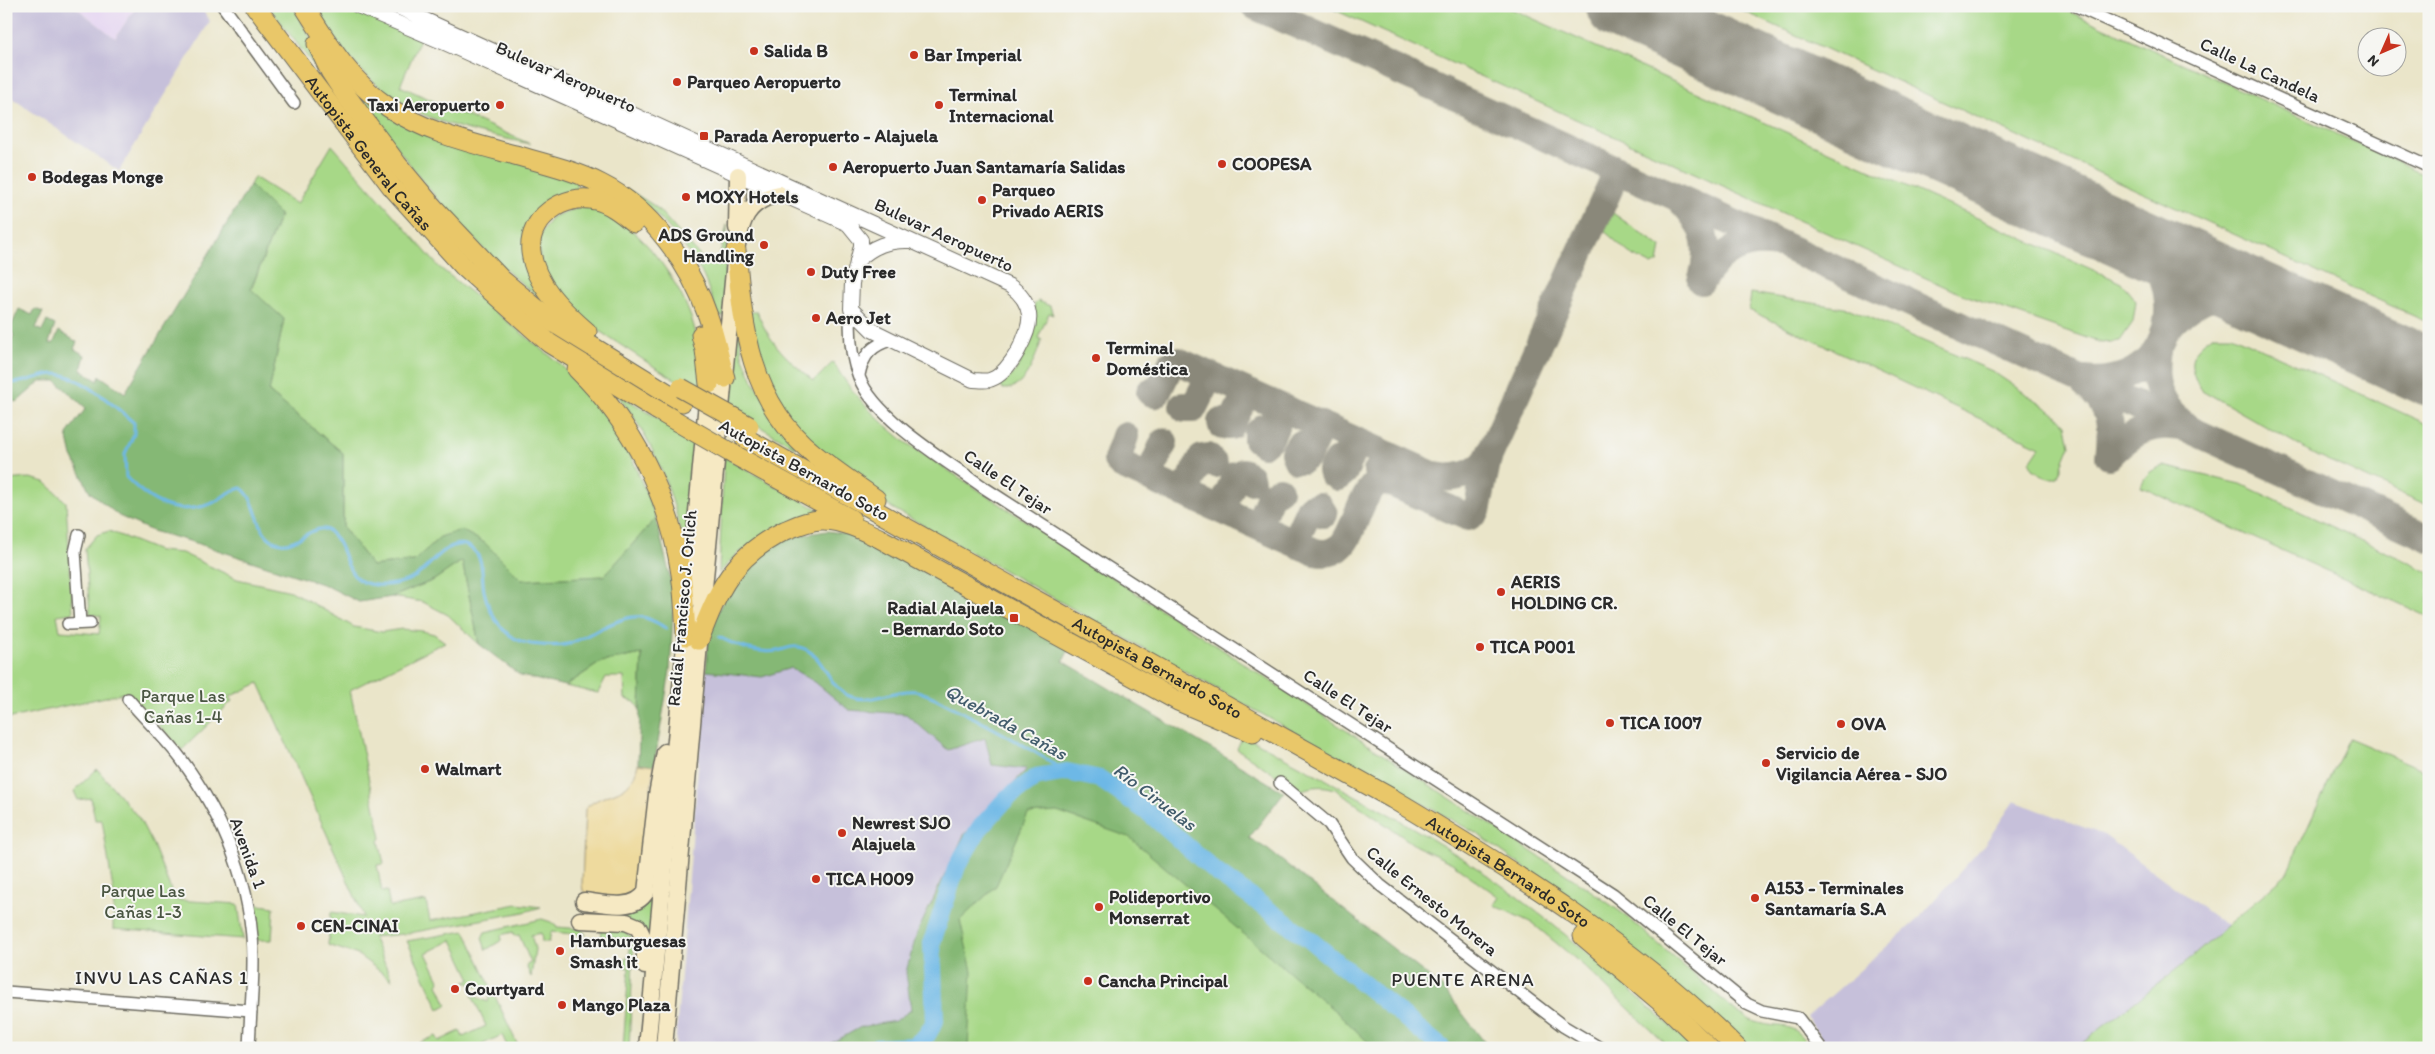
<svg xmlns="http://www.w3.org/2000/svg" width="2435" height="1054" viewBox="0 0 2435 1054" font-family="Itim,sans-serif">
<rect width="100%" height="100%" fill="#f6f6f2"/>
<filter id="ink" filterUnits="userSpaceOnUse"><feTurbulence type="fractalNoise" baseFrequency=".02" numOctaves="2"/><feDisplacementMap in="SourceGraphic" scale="10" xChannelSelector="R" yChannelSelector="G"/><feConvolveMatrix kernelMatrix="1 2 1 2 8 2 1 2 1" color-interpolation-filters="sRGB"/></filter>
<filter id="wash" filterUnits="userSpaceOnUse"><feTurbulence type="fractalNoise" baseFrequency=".0096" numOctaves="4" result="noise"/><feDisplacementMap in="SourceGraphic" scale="20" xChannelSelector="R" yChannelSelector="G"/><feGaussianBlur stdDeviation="1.12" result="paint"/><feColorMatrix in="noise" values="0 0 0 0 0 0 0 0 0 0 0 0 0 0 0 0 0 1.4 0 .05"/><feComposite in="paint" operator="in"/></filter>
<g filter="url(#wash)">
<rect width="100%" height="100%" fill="#eae5c9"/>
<!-- built -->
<polygon fill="#e4d3f2" points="74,6 137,6 115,38"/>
<!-- industrial -->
<g fill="#c6c0da">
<polygon points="6,6 74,6 115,38 137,6 200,6 210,21 119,171 6,94"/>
<polygon points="791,668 815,682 849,710 906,714 948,750 985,738 1028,769 964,835 912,1017 837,1048 675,1048 706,671 762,677"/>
<polygon points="2014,801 2104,835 2227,926 2192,957 2076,1048 1828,1048 1807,1017 1919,918 1984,845"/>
</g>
<!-- green -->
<g fill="#a7d887" stroke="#698259">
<polygon points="268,6 293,6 353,116"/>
<path d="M 318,6 L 346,6 L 420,39 L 400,86 L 530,144 C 499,137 467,131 437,120 C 388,102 337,56 318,6 Z"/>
<polygon points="1326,6 1505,6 2120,282 2136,301 2133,322 2120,341 2101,343 1959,293"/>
<polygon points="1732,6 2057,6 2429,176 2429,323"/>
<path d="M 359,94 L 576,182 L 577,189 L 573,193 L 533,220 L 554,308 C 474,252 414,174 359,94 Z"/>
<polygon points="332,145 439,267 559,363 610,418 634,463 656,518 605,576 522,580 485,543 440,537 414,561 372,566 343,527 343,453 269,392 284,319 251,290 280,215 250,185 254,177 297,204"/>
<path d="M 626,188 L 656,207 L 708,265 L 718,262 L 727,225 L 724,316 L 718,316 C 712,300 707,281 698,266 C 680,236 653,210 626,188 Z"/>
<path d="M 582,206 C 588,207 595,207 601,210 C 644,228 686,290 696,334 C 701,353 701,375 702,395 L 653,366 L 573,314 L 545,271 L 540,257 L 539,236 L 552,217 Z"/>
<polygon points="1610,211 1661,247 1658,262 1652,265 1629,253 1601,228"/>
<polygon points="1751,293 1850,309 1992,371 2057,415 2066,425 2070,446 2057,478 2048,478 2032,469 2030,462 2040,447 1749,310"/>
<polygon points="736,300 742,355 753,381 796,448 730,409"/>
<path d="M 1038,301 L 1050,306 L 1053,315 L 1049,313 L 1038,338 L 1042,340 C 1034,358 1027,390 1003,389 L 1000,386 C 1004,381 1011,378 1014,373 C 1027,353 1036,327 1034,305 Z"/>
<path d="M 757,311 C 767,341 790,362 814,381 L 833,362 C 853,396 875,417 905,442 L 1587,888 L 1625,915 L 1737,1012 C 1743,1015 1749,1020 1755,1022 C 1783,1031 1790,1017 1810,1048 L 1744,1048 L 1600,922 L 1479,835 L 867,494 L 780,411 L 746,314 Z"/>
<path d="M 2214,335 L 2231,335 L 2429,425 L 2429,506 L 2316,455 L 2200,389 C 2187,363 2188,352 2214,335 Z"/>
<path d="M 615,392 L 695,441 L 685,551 C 673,492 654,439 615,392 Z"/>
<polygon points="724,457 824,513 738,553 719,573"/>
<path d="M 2163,466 L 2241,484 L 2429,572 L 2429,617 L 2141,487 C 2145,474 2151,470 2163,466 Z"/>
<polygon points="30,478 45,482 66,502 73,613 57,615 60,631 99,634 101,616 90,614 85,549 97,535 109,531 159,551 182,553 237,579 291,591 354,627 382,632 402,629 422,631 434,634 445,642 350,690 381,838 379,841 384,864 377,865 382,892 387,891 390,907 426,901 430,921 517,904 541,907 524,912 404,934 373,937 392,980 358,955 328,945 331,912 364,917 259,683 229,697 232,701 182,750 128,692 6,719 6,480"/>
<polygon points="462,561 479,644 448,615 423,602 392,597 434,580"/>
<polygon points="642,654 640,710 635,702 625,699 624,677 606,677 598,693 565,686 601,662"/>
<path d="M 1243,735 C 1327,781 1415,824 1493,879 C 1564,930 1629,988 1694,1048 L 1670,1048 L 1584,966 L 1532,923 L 1494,905 L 1499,897 L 1452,863 L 1416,846 L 1335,789 C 1321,785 1313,786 1299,791 L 1237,749 Z"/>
<polygon points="2349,738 2429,772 2429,1048 2076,1048 2192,957 2286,874"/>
<polygon points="97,769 139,818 153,845 175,900 238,904 243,939 113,929 114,896 102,820 95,820 91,798 78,800 74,791"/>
<polygon points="1054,782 1426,1048 923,1048 965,876"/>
<polygon points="654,890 650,943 647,934 591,914 592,905"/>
<polygon points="253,904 274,907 272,940 257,940"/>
<polygon points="542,919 551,922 557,927 581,929 586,935 551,932 549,942 542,942 541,933 531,935 535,949 531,977 526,965 531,963 519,935 514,936 513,932 501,935 502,940 486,950 482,938 485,932"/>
<polygon points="600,928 621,930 634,938 629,1048 623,1048 629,968 624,967 626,958 629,958 631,940 601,937"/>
<polygon points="465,931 519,1048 508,1048 502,1035 475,1048 421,1048 419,1043 436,1036 439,1041 460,1031 463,1037 486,1026 472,995 488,1002 491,991 465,982 471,979 452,940 426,953 440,982 438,984 447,1005 439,1009 407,941"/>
</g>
<!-- forest -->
<g fill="#85b874" stroke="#587250">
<polygon points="250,185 280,215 251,289 284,319 269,392 343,453 343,527 372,566 414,561 440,537 461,530 485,543 522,580 604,576 656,518 674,593 670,671 654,766 638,764 642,654 601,662 565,686 521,676 479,644 462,561 434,580 392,597 359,602 325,585 193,542 152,531 119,516 90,492 72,456 67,434 86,408 56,381 41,381 17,402 6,400 6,343 14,336 10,329 19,309 32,315 35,309 43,312 36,328 42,331 47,321 55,325 49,343 53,344 59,331 77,342 74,349 85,355 81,370 98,381 100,376 125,393"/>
<polygon points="827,531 855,535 1070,648 1063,661 1284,792 1249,838 1267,849 1442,987 1489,1048 1374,1048 1341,1016 1129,837 1057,812 1028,814 996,886 960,920 972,971 968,1048 823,1048 861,1027 895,1021 911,1010 906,972 917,933 964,835 1027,769 992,765 985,738 948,750 906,714 849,710 815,682 791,668 762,677 706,671 709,631 734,577 757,556 790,537"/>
</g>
<!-- sand -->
<path fill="#eeda9e" stroke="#8c8264" d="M 638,764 L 654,766 L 638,890 L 631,896 L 619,896 L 619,899 L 587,894 L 583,891 L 582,884 L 585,809 C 604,789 631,800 638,764 Z"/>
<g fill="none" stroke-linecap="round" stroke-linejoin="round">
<!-- stream -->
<g stroke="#6db8e6" stroke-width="3">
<path d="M 6,383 C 28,384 39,374 56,374 C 81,375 116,407 134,423 L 134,434 L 125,454 L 126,477 C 150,502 174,517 210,504 C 221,500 225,492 241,488 C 260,500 254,539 281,543 C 297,546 317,520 330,532 C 350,549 341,583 376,585 C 389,586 405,583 416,576 C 431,566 452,532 472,549 C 485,559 481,576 484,591 C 487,605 492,617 502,628 C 510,637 518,642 531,644 C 541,645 558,647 568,644 C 590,637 623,611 646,618 C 653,620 660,625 666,628"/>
<path d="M 719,637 C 737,646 756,654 777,651 C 784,650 792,645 799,647 C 826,653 826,689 852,697 C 874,704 895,688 916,691 C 930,694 945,703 958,710 C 995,728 1031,749 1067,772"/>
</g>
<!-- river -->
<polyline stroke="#6db8e6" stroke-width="18" points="876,1048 914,1046 927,1035 935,1021 932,942 957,866 979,829 1007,798 1037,777 1067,772 1100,779 1149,813 1216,872 1310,940 1442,1048"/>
<!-- taxiway -->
<g stroke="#8a887a" stroke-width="28">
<polyline points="1255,6 2429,538"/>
<path d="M 1679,199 C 1705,224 1712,247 1701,281"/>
<path d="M 1702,280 C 1718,253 1744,238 1776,244"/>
<path d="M 2164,333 C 2189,299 2211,295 2250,291"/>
<path d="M 2085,380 C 2147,387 2182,334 2163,278 C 2158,263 2146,251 2137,240"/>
<path d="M 2085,385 C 2111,405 2113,426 2109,456 C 2134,430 2153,420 2189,429 C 2160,406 2151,387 2157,350"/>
<path d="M 1150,392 L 1155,394 L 1158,391 L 1171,364 L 1178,361 L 1435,476 C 1453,480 1478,475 1488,458 L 1614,178 L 1611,167"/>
<polyline points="1183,406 1185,409 1193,409 1207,381 1215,378"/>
<polyline points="1221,422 1222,426 1230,426 1244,399 1252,394"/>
<polyline points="1263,428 1257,434 1257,439 1263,444 1270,438 1281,414 1290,411"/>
<path d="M 1125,436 L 1117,460 L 1121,465 L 1315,552 C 1371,564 1338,463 1421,471"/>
<polyline points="1299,445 1294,453 1297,460 1302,460 1308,455 1319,431 1328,428"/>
<polyline points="1337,461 1331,471 1332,474 1338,477 1344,472 1355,447 1363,444"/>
<polyline points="1377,471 1384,480 1468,517 1477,511 1488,458"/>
<polyline points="1153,479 1151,471 1164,442"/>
<polyline points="1190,495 1188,485 1202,458 1208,457 1214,464"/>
<polyline points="1228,512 1223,506 1236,475 1243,472 1250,477 1251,481"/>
<polyline points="1262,528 1260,520 1271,495 1279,490"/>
<polyline points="1299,545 1297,536 1310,508 1319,506 1324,514"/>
</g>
<!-- runway -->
<polyline stroke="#8a887a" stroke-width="68" points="1620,6 2429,372"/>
</g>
</g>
<g filter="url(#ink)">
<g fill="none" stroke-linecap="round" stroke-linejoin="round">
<!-- minor casing -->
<g stroke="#6e6c62" stroke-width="14">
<g id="minor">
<polyline points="223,6 294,103"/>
<polyline points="2076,6 2429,167"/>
<path d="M 851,309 C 849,332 850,355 859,377 C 875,419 947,461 983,487 L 1613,894 L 1747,1004 L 1762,1011 L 1798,1018 L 1821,1048"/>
<path d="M 859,375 C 863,355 872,345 891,340"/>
<polyline points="79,535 75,552 80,623"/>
<polyline points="68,624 90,623"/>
<path d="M 128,699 C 145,719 165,738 181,759 C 224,817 253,887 253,960 C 253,989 250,1019 249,1048"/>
<polyline points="1280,783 1329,824 1352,858 1380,885 1563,1026 1600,1048"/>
<polyline points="6,992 251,1011"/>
</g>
</g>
<!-- tertiary casing -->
<g stroke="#6e6c62" stroke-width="16">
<g id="tertiary">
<path d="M 358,6 L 447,44 L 848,224 L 861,240 L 861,246 L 852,283 L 851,309 L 872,330 L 973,380 C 979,380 987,382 992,379 C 1009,373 1032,332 1029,314 C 1027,301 1020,293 1010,286 L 395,6"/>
<path d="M 857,261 C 873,246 888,240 910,241"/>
</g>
</g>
<!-- secondary casing -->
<g stroke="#6e6c62" stroke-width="19">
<g id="secondary">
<polyline points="737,228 738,175"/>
<polyline points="689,599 708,391"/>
<path d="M 584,901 C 603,903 634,912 646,892 L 657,795 L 665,752"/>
<polyline points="580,920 626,922 638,927 645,941 645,966"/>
<polyline points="647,1048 687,623"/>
<path d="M 664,1048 L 702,609 L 736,250 C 741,221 746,201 779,194"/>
</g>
</g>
<!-- trunk casing -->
<g stroke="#6e6c62" stroke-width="21">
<g id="trunk">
<path id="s1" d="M 255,6 L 392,187 L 464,267 L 549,343 L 657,410"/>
<path d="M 304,6 C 328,44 350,81 388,107 C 427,133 471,143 515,155 C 543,163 574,170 601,184 C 651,209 690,264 708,316 C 715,336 719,357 725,378"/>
<polyline points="317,44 330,71 345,94 397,164 433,207 501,279 554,323 682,402"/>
<path d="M 736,250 C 743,327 749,402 814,454 C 834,470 855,484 876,499"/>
<path d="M 587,332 C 563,311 535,285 531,252 C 527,218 564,193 595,200 C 610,203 623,214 634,223"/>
<polyline points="701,335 705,350 709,384"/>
<path d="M 577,369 C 632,423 670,497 681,574 C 684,594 685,615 686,636"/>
<path id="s2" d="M 745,438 L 1393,799 C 1514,871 1637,948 1737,1048"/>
<polyline points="733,454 851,519"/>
<path d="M 699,640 C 718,590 733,556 784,531 C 796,526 811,519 824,520 C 844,521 862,530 879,538 L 1178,701 L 1253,733"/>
<polyline points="1583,936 1669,1009 1709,1048"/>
</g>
</g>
<!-- minor -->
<use href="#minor" stroke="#fff" stroke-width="11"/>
<!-- tertiary -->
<use href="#tertiary" stroke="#fff" stroke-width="14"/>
<!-- secondary -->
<use href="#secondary" stroke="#f6e9c3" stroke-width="16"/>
<!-- trunk -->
<use href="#trunk" stroke="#e9c769" stroke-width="19"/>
<!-- trunk-bridge casing -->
<g stroke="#6e6c62" stroke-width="21" stroke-linecap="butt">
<g id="trunk-bridge">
<polyline points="681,388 749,426"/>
<polyline points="657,410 733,454"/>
</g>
</g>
<!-- trunk-bridge -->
<use href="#trunk-bridge" stroke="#e9c769" stroke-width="19"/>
</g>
</g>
<!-- markers -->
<g fill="#c8321e" stroke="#f6f6f2" stroke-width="2">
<circle cx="754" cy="51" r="5"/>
<circle cx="914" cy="55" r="5"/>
<circle cx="677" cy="82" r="5"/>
<circle cx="500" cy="105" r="5"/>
<circle cx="939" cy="105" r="5"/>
<rect x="699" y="131" width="10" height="10" rx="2.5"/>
<circle cx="1222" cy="164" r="5"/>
<circle cx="833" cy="167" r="5"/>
<circle cx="32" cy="177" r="5"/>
<circle cx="686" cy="197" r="5"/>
<circle cx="982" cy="200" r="5"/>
<circle cx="764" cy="245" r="5"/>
<circle cx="811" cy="272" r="5"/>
<circle cx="816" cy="318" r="5"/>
<circle cx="1096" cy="358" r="5"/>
<circle cx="1501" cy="592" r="5"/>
<rect x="1009" y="613" width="10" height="10" rx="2.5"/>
<circle cx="1480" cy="647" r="5"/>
<circle cx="1610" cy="723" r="5"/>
<circle cx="1841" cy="724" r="5"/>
<circle cx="1766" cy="763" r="5"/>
<circle cx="425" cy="769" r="5"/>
<circle cx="842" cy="833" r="5"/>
<circle cx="816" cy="879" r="5"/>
<circle cx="1755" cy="898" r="5"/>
<circle cx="1099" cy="907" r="5"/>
<circle cx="301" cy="926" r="5"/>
<circle cx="560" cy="951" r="5"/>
<circle cx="1088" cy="981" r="5"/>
<circle cx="455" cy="989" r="5"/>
<circle cx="562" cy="1005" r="5"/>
</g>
<g text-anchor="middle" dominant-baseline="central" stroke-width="4" stroke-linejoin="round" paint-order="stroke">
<!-- poi labels -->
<g font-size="18" font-weight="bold" fill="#2b2b2b" stroke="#f6f6f2" text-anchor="start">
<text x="764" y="51">Salida B</text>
<text x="924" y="55">Bar Imperial</text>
<text x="687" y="82">Parqueo Aeropuerto</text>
<text x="949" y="95">Terminal<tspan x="949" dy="21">Internacional</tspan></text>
<text x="490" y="105" text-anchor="end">Taxi Aeropuerto</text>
<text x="714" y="136">Parada Aeropuerto - Alajuela</text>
<text x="1232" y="164">COOPESA</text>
<text x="843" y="167">Aeropuerto Juan Santamaría Salidas</text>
<text x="42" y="177">Bodegas Monge</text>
<text x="992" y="190">Parqueo<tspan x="992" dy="21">Privado AERIS</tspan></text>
<text x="696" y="197">MOXY Hotels</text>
<text x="754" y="235" text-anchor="end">ADS Ground<tspan x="754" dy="21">Handling</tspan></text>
<text x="821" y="272">Duty Free</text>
<text x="826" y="318">Aero Jet</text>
<text x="1106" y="348">Terminal<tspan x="1106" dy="21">Doméstica</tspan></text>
<text x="1511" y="582">AERIS<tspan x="1511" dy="21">HOLDING CR.</tspan></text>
<text x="1004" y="608" text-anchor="end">Radial Alajuela<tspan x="1004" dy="21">- Bernardo Soto</tspan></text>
<text x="1490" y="647">TICA P001</text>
<text x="1620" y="723">TICA I007</text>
<text x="1851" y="724">OVA</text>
<text x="1776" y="753">Servicio de<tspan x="1776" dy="21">Vigilancia Aérea - SJO</tspan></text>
<text x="435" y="769">Walmart</text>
<text x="852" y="823">Newrest SJO<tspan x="852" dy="21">Alajuela</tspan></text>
<text x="826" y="879">TICA H009</text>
<text x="1765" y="888">A153 - Terminales<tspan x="1765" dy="21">Santamaría S.A</tspan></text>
<text x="1109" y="897">Polideportivo<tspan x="1109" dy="21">Monserrat</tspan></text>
<text x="311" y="926">CEN-CINAI</text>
<text x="570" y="941">Hamburguesas<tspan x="570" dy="21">Smash it</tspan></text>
<text x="1098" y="981">Cancha Principal</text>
<text x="465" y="989">Courtyard</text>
<text x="572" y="1005">Mango Plaza</text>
</g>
<!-- street labels -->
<g font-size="18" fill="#2b2b2b" stroke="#f6f6f2">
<text transform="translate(2260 70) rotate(25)">Calle La Candela</text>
<text transform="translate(566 77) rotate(24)">Bulevar Aeropuerto</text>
<text stroke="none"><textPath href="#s1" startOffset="186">Autopista General Cañas</textPath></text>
<text transform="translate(944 235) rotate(25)">Bulevar Aeropuerto</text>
<text transform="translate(804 470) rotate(29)">Autopista Bernardo Soto</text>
<text transform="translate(1008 482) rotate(34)">Calle El Tejar</text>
<text transform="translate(682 608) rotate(-85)">Radial Francisco J. Orlich</text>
<text stroke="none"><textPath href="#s2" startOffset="472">Autopista Bernardo Soto</textPath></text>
<text transform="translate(1348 701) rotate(33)">Calle El Tejar</text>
<text transform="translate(248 853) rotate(70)">Avenida 1</text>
<text stroke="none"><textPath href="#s2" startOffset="878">Autopista Bernardo Soto</textPath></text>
<text transform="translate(1432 901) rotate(39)">Calle Ernesto Morera</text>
<text transform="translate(1685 930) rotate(39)">Calle El Tejar</text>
</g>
<!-- park labels -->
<g font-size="18" fill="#4a5642" stroke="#f6f6f2">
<text x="183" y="696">Parque Las<tspan x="183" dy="21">Cañas 1-4</tspan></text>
<text x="143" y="891">Parque Las<tspan x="143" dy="21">Cañas 1-3</tspan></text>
</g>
<!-- water labels -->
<g font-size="19" font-style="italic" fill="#425c6c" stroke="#f6f6f2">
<text transform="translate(1006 722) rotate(29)">Quebrada Cañas</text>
<text transform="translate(1155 797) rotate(37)">Río Ciruelas</text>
</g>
<!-- neighbourhood labels -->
<g font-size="19" letter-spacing="1" fill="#2b2b2b" stroke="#f6f6f2">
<text x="162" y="977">INVU LAS CAÑAS 1</text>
<text x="1463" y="979">PUENTE ARENA</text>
</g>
</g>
<!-- margin -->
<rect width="2435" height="1054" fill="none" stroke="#f6f6f2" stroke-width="25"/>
<!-- north arrow -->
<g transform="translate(2382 52) rotate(225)"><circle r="24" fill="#f6f6f2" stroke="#a5a5a2"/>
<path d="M0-4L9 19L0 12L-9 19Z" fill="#c8321e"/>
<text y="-8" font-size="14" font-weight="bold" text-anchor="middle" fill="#2b2b2b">N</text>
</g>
</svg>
